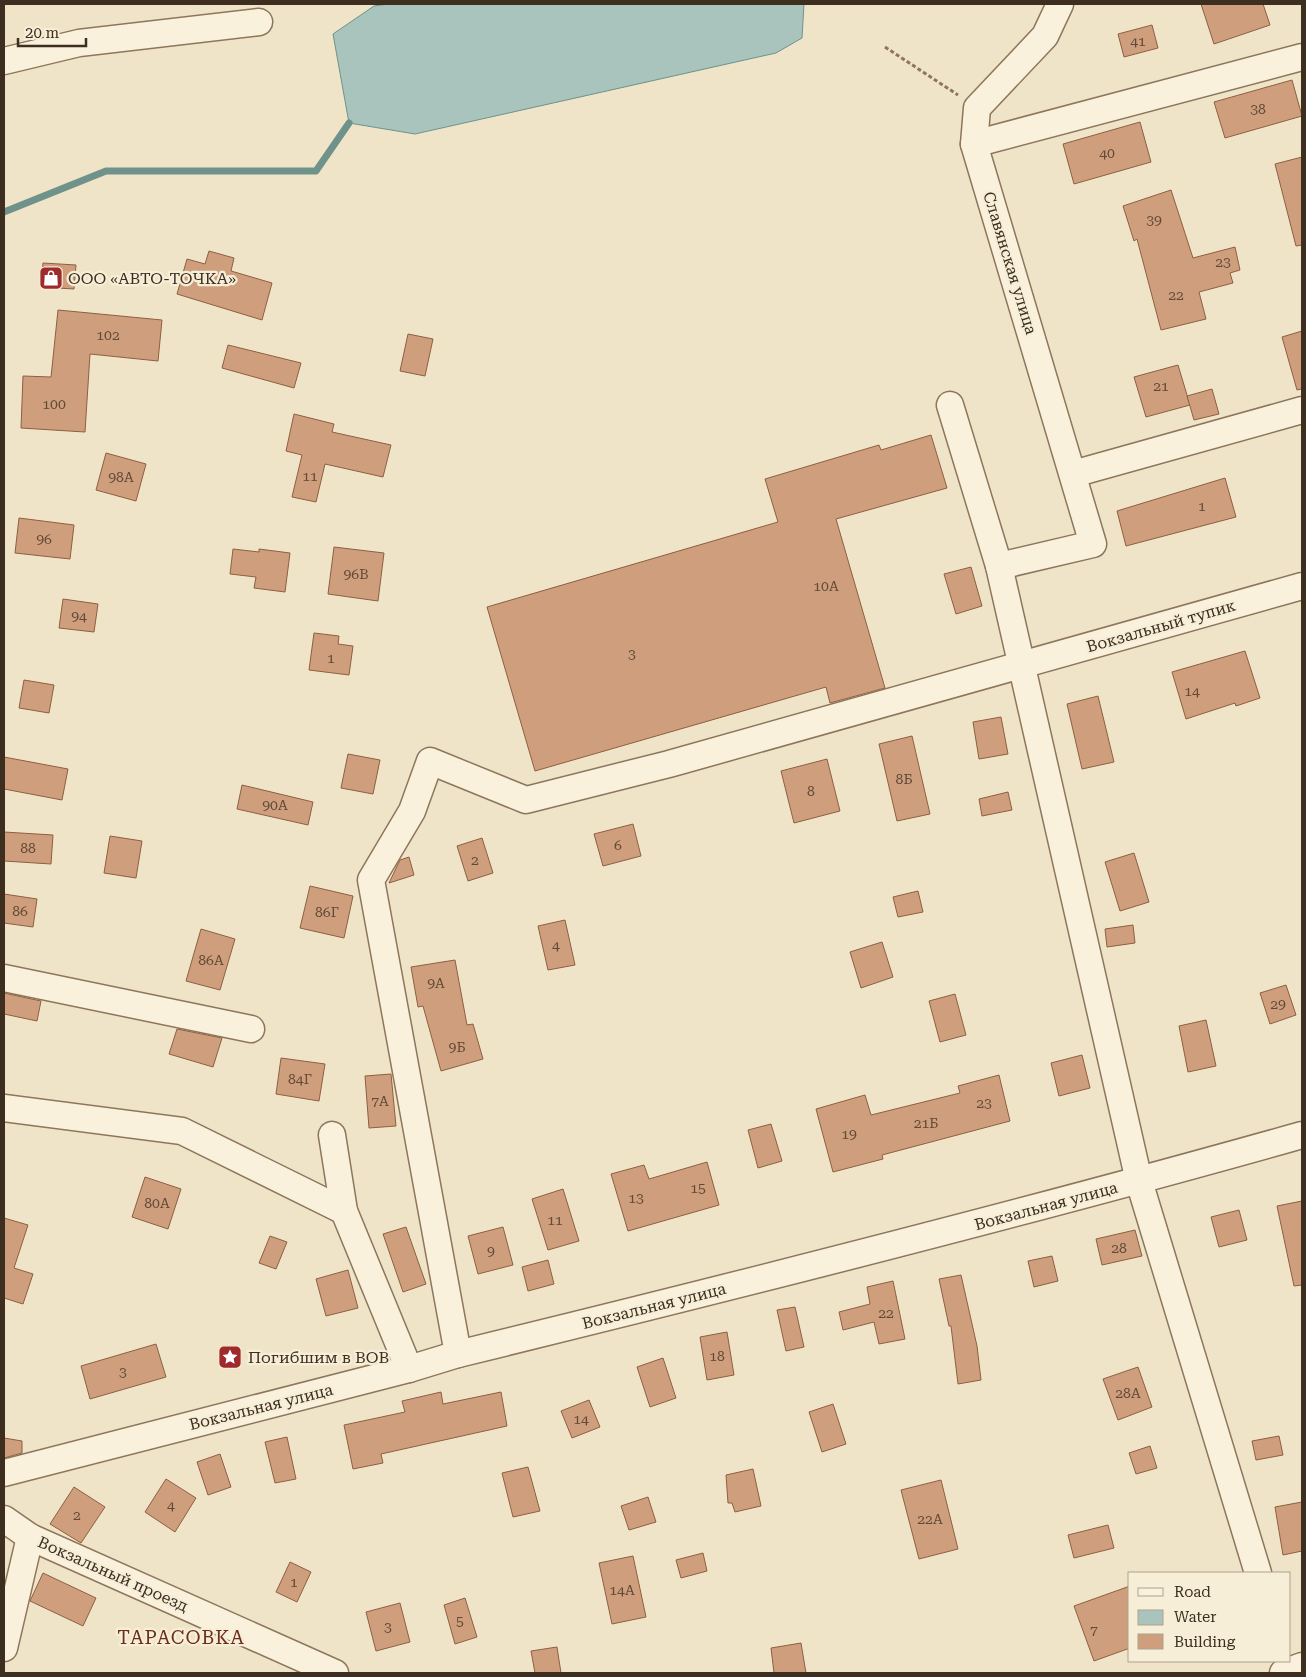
<svg xmlns="http://www.w3.org/2000/svg" width="1306" height="1677" viewBox="0 0 1306 1677" font-family="'Roboto Serif',serif">
<rect width="100%" height="100%" fill="#f0e4c8"/>
<!-- water -->
<polygon fill="#a9c4bc" stroke="#6f938a" points="388,4 804,4 802,38 776,53 415,134 349,123 333,34 374,6"/>
<g fill="none" stroke-linecap="round" stroke-linejoin="round">
<!-- stream -->
<polyline stroke="#6f938a" stroke-width="7" points="4,212 106,171 316,171 349,123"/>
</g>
<!-- building -->
<g fill="#cf9f7d" stroke="#8d5f41">
<polygon points="1201,4 1263,4 1270,25 1214,44"/>
<polygon points="1152,25 1158,48 1124,57 1118,34"/>
<polygon points="1292,80 1302,116 1225,138 1214,102"/>
<polygon points="1140,122 1151,162 1074,184 1063,144"/>
<polygon points="1302,157 1302,245 1296,246 1275,164"/>
<polygon points="1171,190 1193,258 1235,247 1240,270 1230,273 1233,283 1199,292 1206,319 1161,330 1137,239 1134,241 1123,206"/>
<polygon points="209,251 234,258 231,271 272,283 262,320 177,294 187,259 205,264"/>
<polygon points="43,263 76,265 74,289 41,287"/>
<polygon points="58,310 162,320 158,361 90,354 85,432 21,428 23,376 51,377"/>
<polygon points="1302,331 1302,389 1297,390 1282,337"/>
<polygon points="408,334 433,339 425,376 400,371"/>
<polygon points="228,345 301,363 294,388 222,368"/>
<polygon points="1178,365 1190,405 1146,417 1134,377"/>
<polygon points="1212,389 1219,414 1194,420 1187,396"/>
<polygon points="294,414 334,424 332,432 391,445 383,477 325,464 316,502 292,497 302,455 286,451"/>
<polygon points="931,435 947,488 836,519 885,688 830,703 826,687 535,771 487,607 778,522 765,479 879,445 881,450"/>
<polygon points="106,453 146,464 136,501 96,490"/>
<polygon points="1225,478 1236,517 1126,546 1117,511"/>
<polygon points="19,518 74,525 70,559 15,553"/>
<polygon points="334,547 384,553 378,601 328,594"/>
<polygon points="233,549 259,552 259,549 290,553 285,592 254,588 256,577 230,574"/>
<polygon points="971,567 982,606 956,614 944,574"/>
<polygon points="63,599 98,604 94,632 59,628"/>
<polygon points="314,633 339,636 338,644 353,646 349,675 309,670"/>
<polygon points="1245,651 1260,698 1236,706 1235,703 1186,719 1172,672"/>
<polygon points="24,680 54,685 49,713 19,708"/>
<polygon points="1098,696 1114,762 1082,769 1067,704"/>
<polygon points="1001,717 1008,754 979,759 973,722"/>
<polygon points="912,736 930,814 897,821 879,744"/>
<polygon points="348,754 380,760 373,794 341,788"/>
<polygon points="4,757 68,769 62,800 4,789"/>
<polygon points="827,759 840,811 794,823 781,771"/>
<polygon points="242,785 313,802 308,825 237,809"/>
<polygon points="1008,792 1012,810 982,816 979,799"/>
<polygon points="633,824 641,856 603,866 594,834"/>
<polygon points="4,832 53,835 51,864 4,861"/>
<polygon points="110,836 142,841 136,878 104,873"/>
<polygon points="482,838 493,873 468,881 457,846"/>
<polygon points="1134,853 1149,902 1120,911 1105,862"/>
<polygon points="409,857 414,875 389,883 400,860"/>
<polygon points="310,886 353,896 344,938 300,928"/>
<polygon points="918,891 923,912 898,917 893,897"/>
<polygon points="4,894 37,899 33,927 4,923"/>
<polygon points="565,920 575,965 548,970 538,926"/>
<polygon points="1133,925 1135,943 1107,947 1105,929"/>
<polygon points="201,929 235,939 220,990 186,981"/>
<polygon points="882,942 893,977 861,988 850,952"/>
<polygon points="455,960 467,1025 473,1024 483,1059 441,1071 423,1006 418,1007 411,967"/>
<polygon points="1286,985 1296,1015 1270,1024 1260,993"/>
<polygon points="4,993 41,1001 37,1021 4,1014"/>
<polygon points="955,994 966,1035 940,1042 929,1001"/>
<polygon points="1206,1020 1216,1066 1188,1072 1179,1026"/>
<polygon points="177,1029 222,1038 213,1067 169,1054"/>
<polygon points="1082,1055 1090,1088 1059,1096 1051,1063"/>
<polygon points="281,1058 325,1064 319,1101 276,1094"/>
<polygon points="391,1074 396,1126 369,1128 365,1076"/>
<polygon points="999,1075 1010,1121 882,1155 883,1159 833,1172 816,1109 865,1095 871,1115 960,1093 958,1086"/>
<polygon points="771,1124 782,1161 758,1168 748,1130"/>
<polygon points="707,1162 719,1205 628,1231 611,1174 644,1165 649,1179"/>
<polygon points="145,1177 181,1189 168,1229 132,1217"/>
<polygon points="563,1189 579,1241 548,1250 532,1199"/>
<polygon points="1302,1201 1302,1285 1294,1286 1277,1206"/>
<polygon points="1239,1210 1247,1240 1219,1247 1211,1217"/>
<polygon points="4,1218 28,1225 14,1268 33,1274 23,1304 4,1298"/>
<polygon points="406,1227 426,1284 403,1292 383,1234"/>
<polygon points="503,1227 513,1265 478,1274 468,1236"/>
<polygon points="1135,1230 1142,1256 1102,1265 1096,1239"/>
<polygon points="270,1236 287,1242 276,1269 259,1263"/>
<polygon points="1052,1256 1058,1281 1034,1287 1028,1261"/>
<polygon points="548,1260 554,1284 528,1291 522,1267"/>
<polygon points="348,1270 358,1308 326,1316 316,1279"/>
<polygon points="961,1275 977,1346 981,1380 958,1384 951,1326 949,1326 939,1279"/>
<polygon points="893,1281 905,1339 879,1344 874,1322 843,1330 839,1312 870,1304 867,1287"/>
<polygon points="795,1307 804,1347 786,1351 777,1310"/>
<polygon points="727,1332 734,1375 707,1380 700,1337"/>
<polygon points="156,1344 166,1377 90,1399 81,1366"/>
<polygon points="663,1358 676,1398 650,1407 637,1367"/>
<polygon points="1138,1367 1152,1407 1118,1420 1103,1379"/>
<polygon points="441,1392 443,1404 501,1392 507,1426 381,1454 383,1463 353,1469 344,1425 405,1412 402,1401"/>
<polygon points="589,1400 600,1427 572,1438 561,1411"/>
<polygon points="833,1404 846,1444 822,1452 809,1412"/>
<polygon points="1279,1436 1283,1455 1256,1460 1252,1441"/>
<polygon points="287,1437 296,1479 275,1483 265,1442"/>
<polygon points="4,1438 22,1441 22,1453 4,1458"/>
<polygon points="1150,1446 1157,1468 1136,1474 1129,1453"/>
<polygon points="220,1454 231,1487 208,1495 197,1462"/>
<polygon points="528,1467 540,1511 513,1517 502,1473"/>
<polygon points="753,1469 761,1506 735,1512 732,1503 728,1503 726,1475"/>
<polygon points="166,1479 196,1498 175,1532 145,1512"/>
<polygon points="941,1480 958,1549 919,1559 901,1490"/>
<polygon points="74,1487 105,1507 81,1543 50,1524"/>
<polygon points="648,1497 656,1522 629,1530 621,1506"/>
<polygon points="1302,1502 1302,1551 1283,1555 1275,1507"/>
<polygon points="1108,1525 1114,1548 1074,1558 1068,1535"/>
<polygon points="703,1553 707,1571 681,1578 676,1560"/>
<polygon points="633,1556 646,1617 612,1624 599,1563"/>
<polygon points="290,1562 311,1572 297,1602 276,1592"/>
<polygon points="43,1573 96,1598 83,1626 30,1601"/>
<polygon points="1130,1586 1130,1648 1094,1661 1074,1606"/>
<polygon points="465,1598 477,1637 455,1644 444,1605"/>
<polygon points="400,1603 410,1642 376,1651 366,1612"/>
<polygon points="801,1643 806,1673 774,1673 771,1648"/>
<polygon points="557,1647 561,1673 535,1673 531,1651"/>
</g>
<g fill="none" stroke-linecap="round" stroke-linejoin="round">
<!-- minor casing -->
<g stroke="#8d765c" stroke-width="29">
<g id="minor">
<polyline points="4,61 79,43 259,22"/>
<polyline points="974,144 1302,57"/>
<polyline points="950,405 999,566 1139,1181 1258,1573"/>
<polyline points="1073,474 1302,410"/>
<polyline points="999,566 1093,544 974,144 977,108 1045,36 1060,4"/>
<polyline points="4,978 251,1029"/>
<polyline points="4,1108 182,1131 344,1211"/>
<polyline points="332,1135 344,1211 409,1369"/>
<polyline points="458,1354 371,880 412,811 430,761 526,800 669,764 1302,586"/>
<path d="M 4,1473 L 409,1369 L 458,1354 C 740,1285 1022,1214 1302,1135"/>
<polyline points="4,1519 30,1537 335,1673"/>
<polyline points="4,1648 30,1537"/>
<polyline points="1283,1673 1302,1666"/>
</g>
</g>
<!-- path -->
<polyline stroke="#8d765c" stroke-width="3" stroke-dasharray="4 2.5" stroke-linecap="butt" points="885,47 958,95"/>
<!-- minor -->
<use href="#minor" stroke="#faf1dc" stroke-width="26"/>
</g>
<!-- icons -->
<defs>
<g id="shop-square" transform="scale(1.25)"><rect x="-9" y="-9" width="18" height="18" rx="4" fill="#9e2a2b" stroke="#f7eed8"/><path d="M-5-2.5h2.3a2.7 3.5 0 0 1 5.4 0H5L5.5 6h-11ZM-1.5-2.5h3a1.5 2.3 0 0 0-3 0Z" fill="#fff"/></g>
<g id="sight-square" transform="scale(1.25)"><rect x="-9" y="-9" width="18" height="18" rx="4" fill="#9e2a2b" stroke="#f7eed8"/><path d="M0-6L1.8-2.2L6-1.7L2.9 1.2L3.7 5.4L0 3.3L-3.7 5.4L-2.9 1.2L-6-1.7L-1.8-2.2Z" fill="#fff"/></g>
</defs>
<g fill-rule="evenodd">
<use href="#shop-square" x="51" y="278"/>
<use href="#sight-square" x="230" y="1357"/>
</g>
<g text-anchor="middle" dominant-baseline="central" stroke-width="4.5" stroke-linejoin="round" paint-order="stroke">
<!-- number labels -->
<g font-size="14" fill="#624a37">
<text x="1138" y="41">41</text>
<text x="1258" y="109">38</text>
<text x="1107" y="153">40</text>
<text x="1154" y="220">39</text>
<text x="1223" y="262">23</text>
<text x="1176" y="295">22</text>
<text x="108" y="335">102</text>
<text x="1161" y="386">21</text>
<text x="54" y="404">100</text>
<text x="310" y="476">11</text>
<text x="121" y="477">98А</text>
<text x="1202" y="506">1</text>
<text x="44" y="539">96</text>
<text x="356" y="574">96В</text>
<text x="826" y="586">10А</text>
<text x="79" y="616">94</text>
<text x="632" y="654">3</text>
<text x="331" y="658">1</text>
<text x="1192" y="691">14</text>
<text x="904" y="779">8Б</text>
<text x="811" y="791">8</text>
<text x="275" y="805">90А</text>
<text x="618" y="845">6</text>
<text x="28" y="848">88</text>
<text x="475" y="860">2</text>
<text x="20" y="911">86</text>
<text x="327" y="912">86Г</text>
<text x="556" y="945">4</text>
<text x="211" y="960">86А</text>
<text x="436" y="983">9А</text>
<text x="1278" y="1004">29</text>
<text x="457" y="1047">9Б</text>
<text x="300" y="1079">84Г</text>
<text x="380" y="1101">7А</text>
<text x="984" y="1103">23</text>
<text x="926" y="1123">21Б</text>
<text x="849" y="1134">19</text>
<text x="698" y="1188">15</text>
<text x="636" y="1198">13</text>
<text x="157" y="1203">80А</text>
<text x="555" y="1220">11</text>
<text x="1119" y="1248">28</text>
<text x="491" y="1251">9</text>
<text x="886" y="1313">22</text>
<text x="717" y="1356">18</text>
<text x="123" y="1372">3</text>
<text x="1128" y="1393">28А</text>
<text x="581" y="1419">14</text>
<text x="171" y="1505">4</text>
<text x="77" y="1515">2</text>
<text x="930" y="1519">22А</text>
<text x="294" y="1582">1</text>
<text x="622" y="1590">14А</text>
<text x="460" y="1621">5</text>
<text x="388" y="1627">3</text>
<text x="1094" y="1630">7</text>
</g>
<!-- street labels -->
<g font-size="16" fill="#3d2e20" stroke="#f7eed8">
<text transform="translate(1010 263) rotate(73)">Славянская улица</text>
<text transform="translate(1161 626) rotate(-16)">Вокзальный тупик</text>
<text transform="translate(1046 1206) rotate(-15)">Вокзальная улица</text>
<text transform="translate(654 1306) rotate(-14)">Вокзальная улица</text>
<text transform="translate(261 1407) rotate(-14)">Вокзальная улица</text>
<text transform="translate(113 1574) rotate(24)">Вокзальный проезд</text>
</g>
<!-- poi labels -->
<g font-size="16" fill="#3d2e20" stroke="#f7eed8" text-anchor="start">
<text x="68" y="278">ООО «АВТО-ТОЧКА»</text>
<text x="248" y="1357">Погибшим в ВОВ</text>
</g>
<!-- quarter labels -->
<g font-size="19" letter-spacing="1" fill="#6b2e1e" stroke="#f7eed8">
<text x="181" y="1637">ТАРАСОВКА</text>
</g>
</g>
<!-- border -->
<rect width="1306" height="1677" fill="none" stroke="#3d2e20" stroke-width="10"/>
<!-- legend -->
<rect x="1128" y="1572" width="162" height="90" fill="#f7eed8" stroke="#ada18e"/>
<rect x="1138" y="1588" width="25" height="8" fill="#faf1dc" stroke="#ada18e"/>
<text x="1174" y="1597" font-size="15" fill="#3d2e20">Road</text>
<rect x="1138" y="1610" width="25" height="15" fill="#a9c4bc" stroke="#ada18e"/>
<text x="1174" y="1622" font-size="15" fill="#3d2e20">Water</text>
<rect x="1138" y="1634" width="25" height="15" fill="#cf9f7d" stroke="#ada18e"/>
<text x="1174" y="1647" font-size="15" fill="#3d2e20">Building</text>
<!-- scale -->
<path d="M18 38v8h68v-8" fill="none" stroke="#3d2e20" stroke-width="2.5"/>
<text x="25" y="38" font-size="15" fill="#3d2e20" stroke="#f7eed8" stroke-width="4" paint-order="stroke">20 m</text>
</svg>
